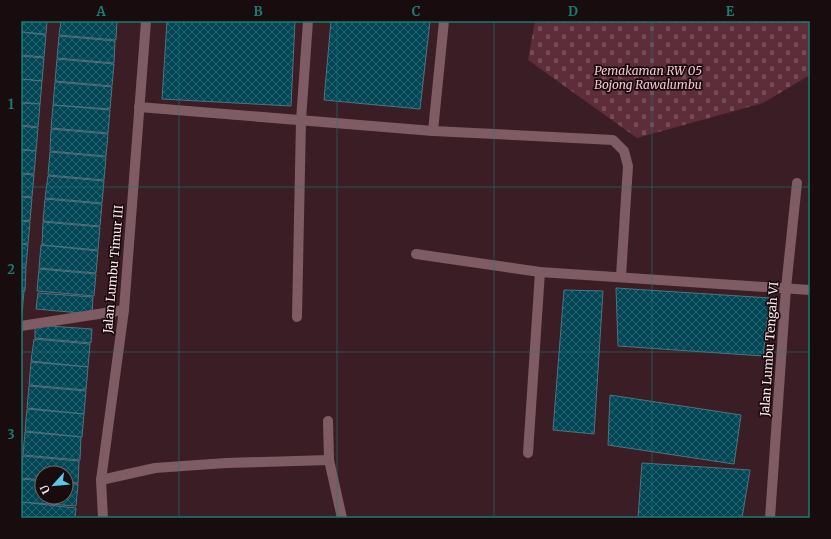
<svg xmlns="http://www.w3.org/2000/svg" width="831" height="539" viewBox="0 0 831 539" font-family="Merriweather,serif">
<defs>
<pattern id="cemetery-stones" width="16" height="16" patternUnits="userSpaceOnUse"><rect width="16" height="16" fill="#5d2d3a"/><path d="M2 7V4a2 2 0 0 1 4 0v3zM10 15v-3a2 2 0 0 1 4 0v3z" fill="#754b57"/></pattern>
<pattern id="building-cross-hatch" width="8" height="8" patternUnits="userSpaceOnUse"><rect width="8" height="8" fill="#034757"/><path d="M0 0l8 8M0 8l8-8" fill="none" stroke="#29626f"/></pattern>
</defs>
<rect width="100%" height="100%" fill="#3b1d25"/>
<!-- cemetery -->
<polygon fill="url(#cemetery-stones)" points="535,21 810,21 810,75 763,103 637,138 528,60"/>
<!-- building -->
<g fill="url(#building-cross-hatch)" stroke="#4c7380">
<polygon points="21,21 47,21 46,34 21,32"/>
<polygon points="61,21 117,21 116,40 59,35"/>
<polygon points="167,21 295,21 291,106 162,99"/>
<polygon points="331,21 430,21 420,109 324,100"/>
<polygon points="21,32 46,35 44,57 21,55"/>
<polygon points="59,36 115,41 114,63 57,58"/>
<polygon points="21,56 44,58 42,81 21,79"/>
<polygon points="57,59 114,64 112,86 55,81"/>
<polygon points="21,79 42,81 40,104 21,102"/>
<polygon points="55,82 112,87 110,109 53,105"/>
<polygon points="21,103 40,104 38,127 21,125"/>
<polygon points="53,105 110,110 108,133 51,128"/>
<polygon points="21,126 38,128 36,151 21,149"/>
<polygon points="51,129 108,134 106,156 50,151"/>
<polygon points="21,150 36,151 34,174 21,173"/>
<polygon points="50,152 106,157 104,180 48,175"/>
<polygon points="21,174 34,175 32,197 21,196"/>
<polygon points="48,176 104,181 102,203 45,198"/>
<polygon points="21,197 32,198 30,221 21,220"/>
<polygon points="45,199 102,204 100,226 43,221"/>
<polygon points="21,221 30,222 28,244 21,243"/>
<polygon points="43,222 100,227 98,250 42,245"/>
<polygon points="21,244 28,245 26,267 21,267"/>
<polygon points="41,245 98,251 96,273 39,268"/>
<polygon points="21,268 26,268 25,291 21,290"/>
<polygon points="39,269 96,274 94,296 37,291"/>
<polygon points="616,288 770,298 763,356 618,346"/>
<polygon points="564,290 603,291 594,434 553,430"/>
<polygon points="21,291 24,291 22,314 21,314"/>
<polygon points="38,293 93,297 92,314 36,309"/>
<polygon points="35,325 92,329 91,343 35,338"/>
<polygon points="34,339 90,344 88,367 31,361"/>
<polygon points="31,362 88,367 86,390 29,385"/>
<polygon points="29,386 86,391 84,414 27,408"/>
<polygon points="610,395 741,415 734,464 608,445"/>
<polygon points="27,409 84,414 82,437 25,431"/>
<polygon points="25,432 81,437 80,460 23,455"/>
<polygon points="23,456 79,461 78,483 66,482 66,473 42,473 42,480 21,478"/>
<polygon points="642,463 750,470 742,518 638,518"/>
<polygon points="22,479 42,481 42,497 66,497 66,483 78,484 76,506 21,502"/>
<polygon points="21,502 76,508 75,518 21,518"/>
</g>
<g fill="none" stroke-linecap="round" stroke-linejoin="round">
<!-- minor -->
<g stroke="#7f5b63" stroke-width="10">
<polyline points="139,107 433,131 613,140 624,151 628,166 621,276"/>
<polyline points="433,131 444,21"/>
<polyline points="416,254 540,272 810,290"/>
<polyline points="297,317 301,120 308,21"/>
<polyline points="21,326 124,310"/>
<polyline points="328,421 329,460 342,518"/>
<polyline points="528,453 540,272"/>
<polyline points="101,480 155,468 226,463 329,460"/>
<polyline points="103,518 101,480 124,310 146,21"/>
<polyline points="770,518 786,288 797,183"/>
</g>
</g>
<!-- grid -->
<path fill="none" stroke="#1b7c74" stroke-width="1" stroke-opacity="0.55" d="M 179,21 L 179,518M 337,21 L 337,518M 494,21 L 494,518M 652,21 L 652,518M 21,187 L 810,187M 21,352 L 810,352"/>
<g text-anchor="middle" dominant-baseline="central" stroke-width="3.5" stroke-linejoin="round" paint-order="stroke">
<!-- park labels -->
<g font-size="12" font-style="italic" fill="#f4c5cf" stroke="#190c0f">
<text x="648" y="70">Pemakaman RW 05<tspan x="648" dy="14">Bojong Rawalumbu</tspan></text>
</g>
<!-- street labels -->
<g font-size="12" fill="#fce6eb" stroke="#190c0f">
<text transform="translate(113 269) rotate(-85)">Jalan Lumbu Timur III</text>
<text transform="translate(769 349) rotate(-86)">Jalan Lumbu Tengah VI</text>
</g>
</g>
<!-- border -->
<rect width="831" height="539" fill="none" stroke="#190c0f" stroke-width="44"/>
<!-- north arrow -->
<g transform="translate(54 485) rotate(243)"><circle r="19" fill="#190c0f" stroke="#746367"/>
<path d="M0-3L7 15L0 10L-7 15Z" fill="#5cc7e7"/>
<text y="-6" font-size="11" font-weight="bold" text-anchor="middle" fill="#fce6eb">U</text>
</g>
<rect x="22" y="22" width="787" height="495" fill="none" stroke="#1b7c74" stroke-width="1.5"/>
<g font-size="13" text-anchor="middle" font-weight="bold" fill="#1b7c74">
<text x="101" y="16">A</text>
<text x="258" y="16">B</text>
<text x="416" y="16">C</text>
<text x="573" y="16">D</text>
<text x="730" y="16">E</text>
<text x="11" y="109">1</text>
<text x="11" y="274">2</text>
<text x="11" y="439">3</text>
</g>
</svg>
